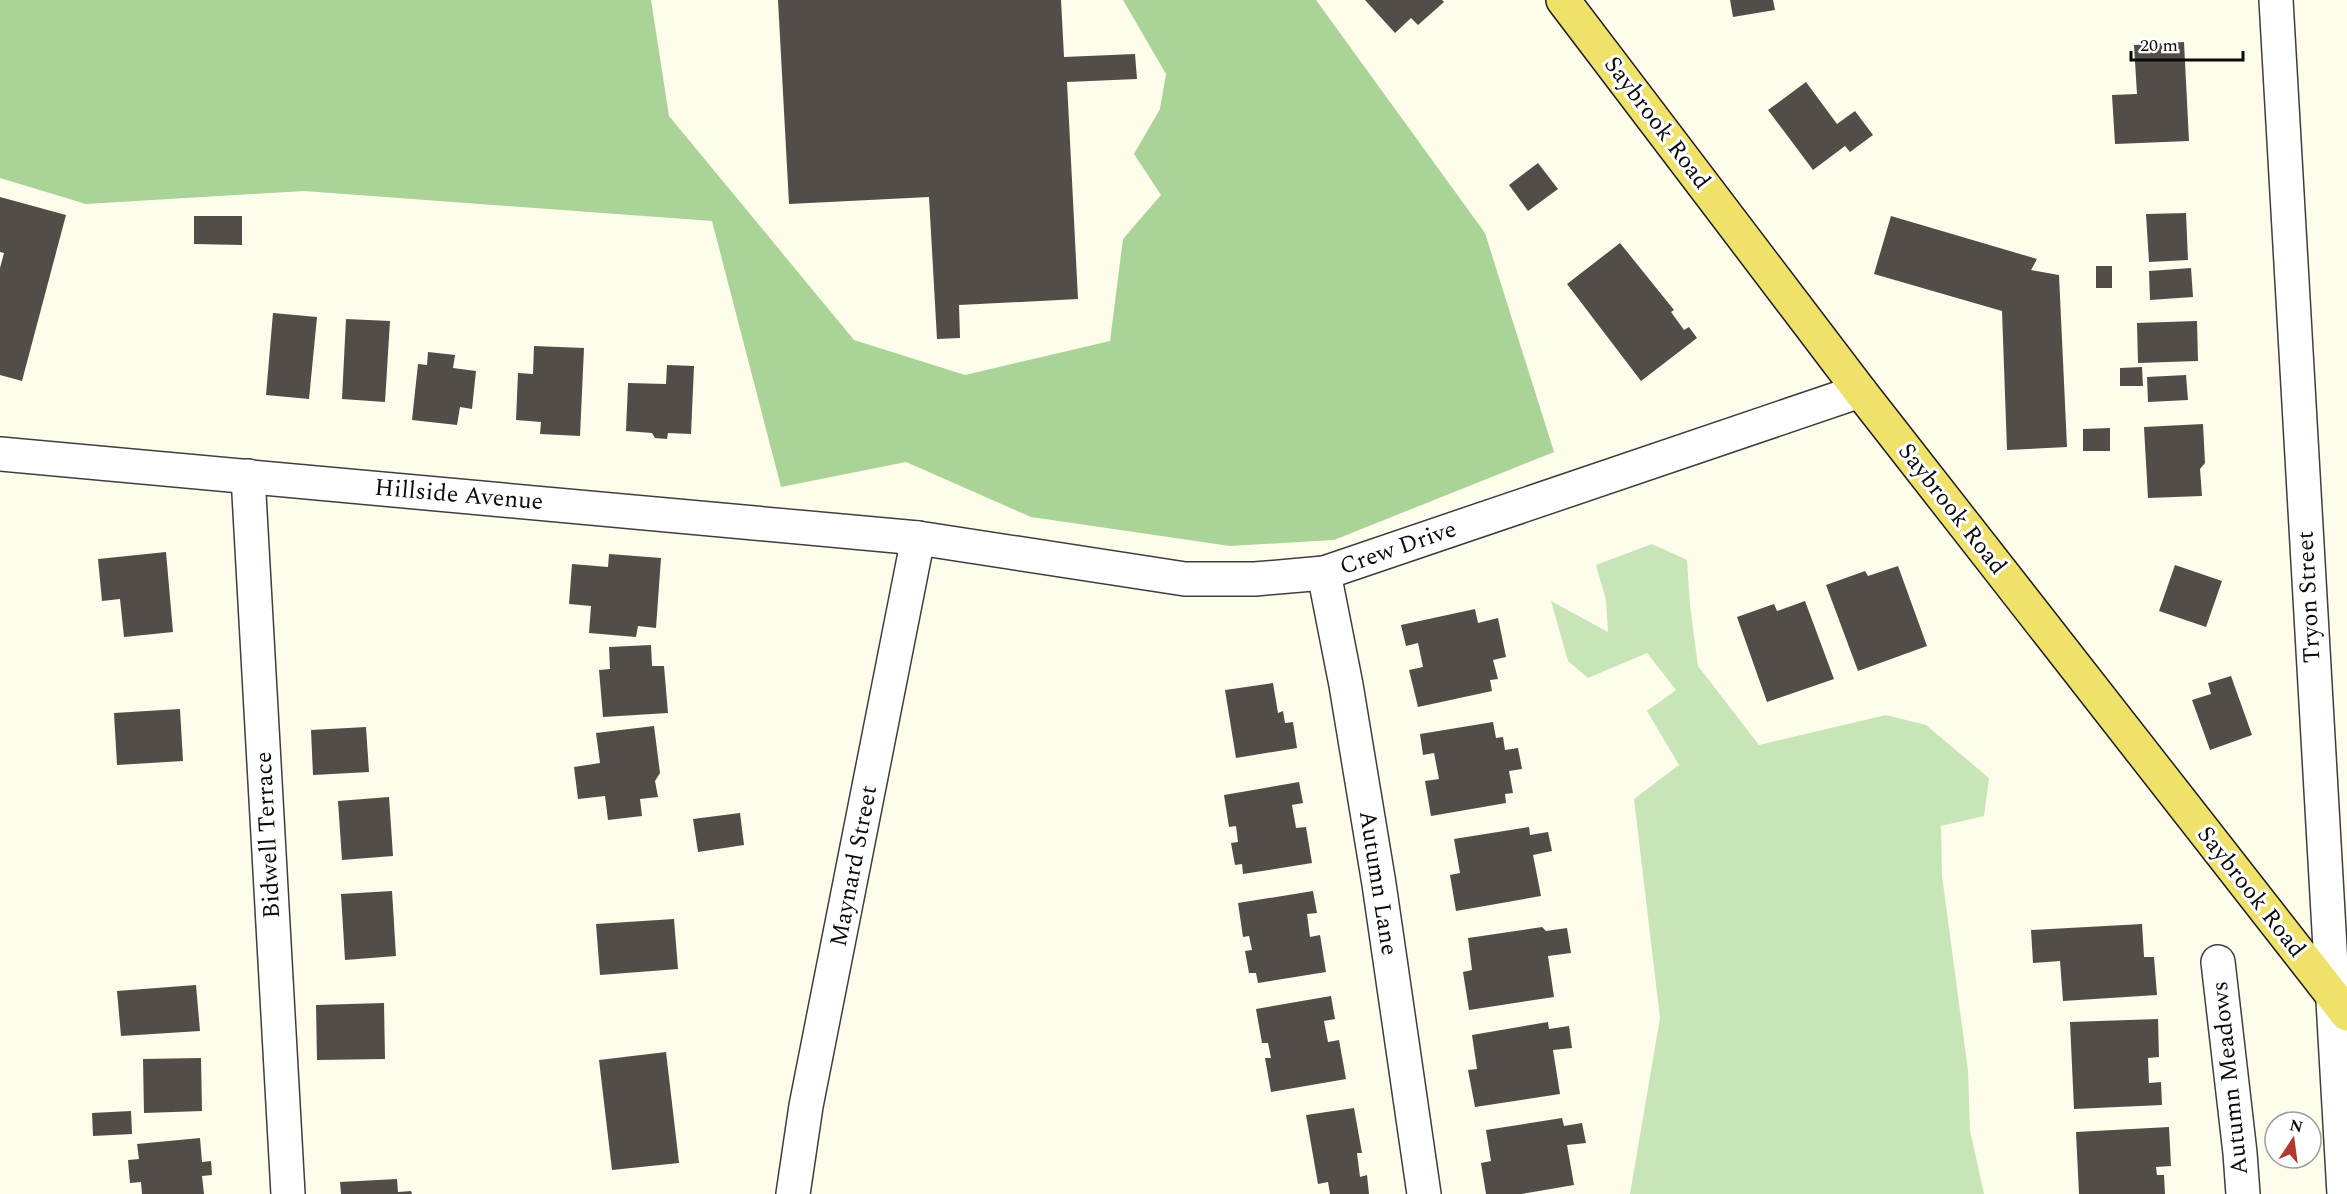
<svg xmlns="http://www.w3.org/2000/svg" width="2347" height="1194" viewBox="0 0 2347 1194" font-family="Spectral,serif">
<rect width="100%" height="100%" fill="#fefcea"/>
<!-- green -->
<polygon fill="#c8e5b7" points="1652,544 1687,560 1690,606 1698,666 1759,745 1886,715 1926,725 1989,778 1984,816 1941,826 1942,876 1968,1071 1970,1130 1984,1194 1630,1194 1660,1018 1634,799 1679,765 1647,711 1676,690 1647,653 1588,678 1568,661 1551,601 1608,632 1606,600 1596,565"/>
<!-- forest -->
<polygon fill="#aad497" points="0,0 651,0 669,116 854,340 965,375 1110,341 1123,239 1161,195 1134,154 1160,109 1166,74 1123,0 1316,0 1485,233 1554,452 1334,540 1230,546 1031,517 906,462 781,487 712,221 304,191 86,204 0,178"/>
<!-- building -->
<g fill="#524d48">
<polygon points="778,0 1061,0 1064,57 1135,54 1137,79 1067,82 1078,299 959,305 960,338 937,339 929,197 789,204"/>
<polygon points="1365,0 1442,0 1444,2 1418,25 1411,18 1395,33"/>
<polygon points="1730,0 1773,0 1775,10 1733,17"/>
<polygon points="2184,42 2189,141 2115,144 2112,95 2137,94 2134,45"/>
<polygon points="1806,82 1837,124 1855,111 1873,135 1850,152 1845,146 1813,170 1768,110"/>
<polygon points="1538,163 1558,189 1528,211 1509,185"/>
<polygon points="0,197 66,215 22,381 0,375 0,268 4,253 0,252"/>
<polygon points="2186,213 2188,260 2149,262 2146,214"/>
<polygon points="194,216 242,216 242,245 194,244"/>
<polygon points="1891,216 2037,259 2031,270 2059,275 2067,447 2007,450 2002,311 1874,274"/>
<polygon points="1620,243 1674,310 1671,312 1684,330 1689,327 1697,338 1641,381 1567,284"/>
<rect x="2096" y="266" width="16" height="22"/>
<polygon points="2191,268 2193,297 2150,300 2149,271"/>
<polygon points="273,313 317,317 309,399 266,395"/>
<polygon points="346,319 390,321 385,402 342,399"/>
<polygon points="2197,321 2198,361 2138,363 2137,323"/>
<polygon points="534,346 584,348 580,436 540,434 541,422 516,420 518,373 533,374"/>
<polygon points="428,352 455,355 453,368 476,371 472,409 460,407 457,425 412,420 418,364 427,365"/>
<polygon points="667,365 694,366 691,434 668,433 667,439 655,438 652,433 626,431 628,383 666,384"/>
<polygon points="2142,367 2143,386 2120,386 2120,368"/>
<polygon points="2186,375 2188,400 2148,402 2147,377"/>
<polygon points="2203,424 2205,463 2200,469 2202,496 2148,498 2144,427"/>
<polygon points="2110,428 2110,451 2083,451 2083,429"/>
<polygon points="166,552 173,632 124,637 120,599 102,601 98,559"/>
<polygon points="609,554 661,558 656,628 638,626 636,637 589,633 591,606 569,604 572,564 608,567"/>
<polygon points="2175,565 2222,581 2206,627 2159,611"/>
<polygon points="1898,566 1927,646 1858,671 1826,585 1865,571 1868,576"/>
<polygon points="1805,601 1834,679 1767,702 1737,617 1774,604 1777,611"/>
<polygon points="1475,609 1478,623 1498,618 1506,657 1493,660 1498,679 1490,680 1492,691 1418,707 1409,670 1423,667 1418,643 1406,646 1401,625"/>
<polygon points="651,645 652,666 664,666 668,713 603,717 599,670 610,669 609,647"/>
<polygon points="2231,676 2252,735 2210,750 2192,700 2211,694 2208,683"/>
<polygon points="1273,683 1278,713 1283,711 1285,723 1293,722 1297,748 1236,758 1225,690"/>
<polygon points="180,709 183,761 117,765 114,713"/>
<polygon points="1493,722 1496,738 1503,737 1505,750 1518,748 1522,769 1509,771 1513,793 1505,794 1506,803 1431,816 1425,781 1439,779 1434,753 1423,755 1420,734"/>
<polygon points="654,726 660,773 655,781 658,797 640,799 642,816 608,820 605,796 578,799 574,767 600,763 596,733"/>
<polygon points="366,727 369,772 313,775 311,730"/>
<polygon points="1299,782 1303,803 1292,805 1296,828 1306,827 1312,863 1243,874 1242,864 1235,865 1231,843 1238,842 1236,826 1229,827 1224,795"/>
<polygon points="389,797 393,856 342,860 338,801"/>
<polygon points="740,813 744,845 698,852 693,819"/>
<polygon points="1529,827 1530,835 1548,832 1552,851 1533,855 1541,896 1456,911 1450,875 1460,873 1454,839"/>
<polygon points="392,891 396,956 345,960 341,894"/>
<polygon points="1313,891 1317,913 1307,914 1310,937 1320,935 1326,972 1258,983 1256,973 1249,973 1245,951 1252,950 1249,936 1243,937 1238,903"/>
<polygon points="674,919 678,969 600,975 596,924"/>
<polygon points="2142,924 2144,957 2154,957 2157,995 2063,1001 2060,961 2033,963 2031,930"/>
<polygon points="1542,927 1546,931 1567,928 1571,953 1548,956 1554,997 1469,1010 1463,972 1472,970 1468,938"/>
<polygon points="196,985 200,1031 121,1036 117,991"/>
<polygon points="1331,996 1335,1019 1324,1021 1328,1042 1339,1040 1346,1079 1271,1092 1265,1058 1271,1058 1268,1043 1262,1043 1256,1009"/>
<polygon points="384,1003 385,1059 317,1060 316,1005"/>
<polygon points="2158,1019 2159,1057 2148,1058 2149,1083 2161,1082 2162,1105 2074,1109 2070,1022"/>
<polygon points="1548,1022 1549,1029 1569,1026 1572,1048 1553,1050 1560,1094 1475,1107 1468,1070 1477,1069 1472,1035"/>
<polygon points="666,1052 679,1163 612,1170 599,1060"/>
<polygon points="201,1058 202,1111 144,1113 143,1059"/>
<polygon points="1354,1108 1362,1153 1357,1153 1360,1177 1367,1175 1369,1194 1330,1194 1328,1182 1318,1184 1306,1115"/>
<polygon points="131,1111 132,1134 93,1136 92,1113"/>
<polygon points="1562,1118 1564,1126 1582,1123 1586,1143 1567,1145 1574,1185 1521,1194 1486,1194 1481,1163 1491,1161 1486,1130"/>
<polygon points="2169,1127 2171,1166 2156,1167 2157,1175 2164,1175 2165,1194 2079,1194 2076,1132"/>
<polygon points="200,1138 202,1162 211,1161 212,1175 202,1176 204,1194 142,1194 141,1182 130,1183 128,1160 139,1159 137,1144"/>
<polygon points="397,1179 398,1192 411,1191 412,1194 341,1194 340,1182"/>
</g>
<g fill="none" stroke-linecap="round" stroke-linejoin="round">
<!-- minor casing -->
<g stroke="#3e3e3e" stroke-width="36">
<g id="minor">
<polyline points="2276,0 2344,1194"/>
<polyline points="0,454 918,538 1185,579 1255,579 1324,573 1860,391"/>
<polyline points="248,476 288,1194"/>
<polyline points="1324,573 1346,685 1379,884 1424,1194"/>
<polyline points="2218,962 2240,1153 2243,1194"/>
<polyline points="793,1194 806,1106 918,538"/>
</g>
</g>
<!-- major casing -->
<g stroke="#1c1c1c" stroke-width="36">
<polyline id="major" points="1563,0 1860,391 2347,1014"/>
</g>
<!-- minor -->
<use href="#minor" stroke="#fff" stroke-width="33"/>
<!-- major -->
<use href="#major" stroke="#efe169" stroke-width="33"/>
</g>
<g text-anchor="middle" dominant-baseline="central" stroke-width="6" stroke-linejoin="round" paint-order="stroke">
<!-- street labels -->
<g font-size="24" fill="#0b0b0b" stroke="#fff">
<text transform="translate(1657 123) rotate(53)">Saybrook Road</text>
<text transform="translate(459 495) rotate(5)">Hillside Avenue</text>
<text transform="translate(1952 509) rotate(52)">Saybrook Road</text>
<text transform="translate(1398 548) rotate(-19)">Crew Drive</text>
<text transform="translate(2309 597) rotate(-93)">Tryon Street</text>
<text transform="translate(268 835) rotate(-93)">Bidwell Terrace</text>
<text transform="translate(854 866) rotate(-79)">Maynard Street</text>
<text transform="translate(1378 883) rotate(81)">Autumn Lane</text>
<text transform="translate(2251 892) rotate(52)">Saybrook Road</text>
<text transform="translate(2230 1078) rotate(-96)">Autumn Meadows</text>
</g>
</g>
<!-- north arrow -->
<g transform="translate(2293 1140) rotate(13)"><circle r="28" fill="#ffffff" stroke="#9d9d9d" stroke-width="1.5"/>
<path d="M0-4.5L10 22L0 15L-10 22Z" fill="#b03a2e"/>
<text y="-9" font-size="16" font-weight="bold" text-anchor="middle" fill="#0b0b0b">N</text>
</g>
<!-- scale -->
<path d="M2131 51v9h112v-9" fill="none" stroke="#0b0b0b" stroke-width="3"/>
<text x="2140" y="51" font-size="18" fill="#0b0b0b" stroke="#ffffff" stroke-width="4.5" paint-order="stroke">20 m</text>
</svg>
